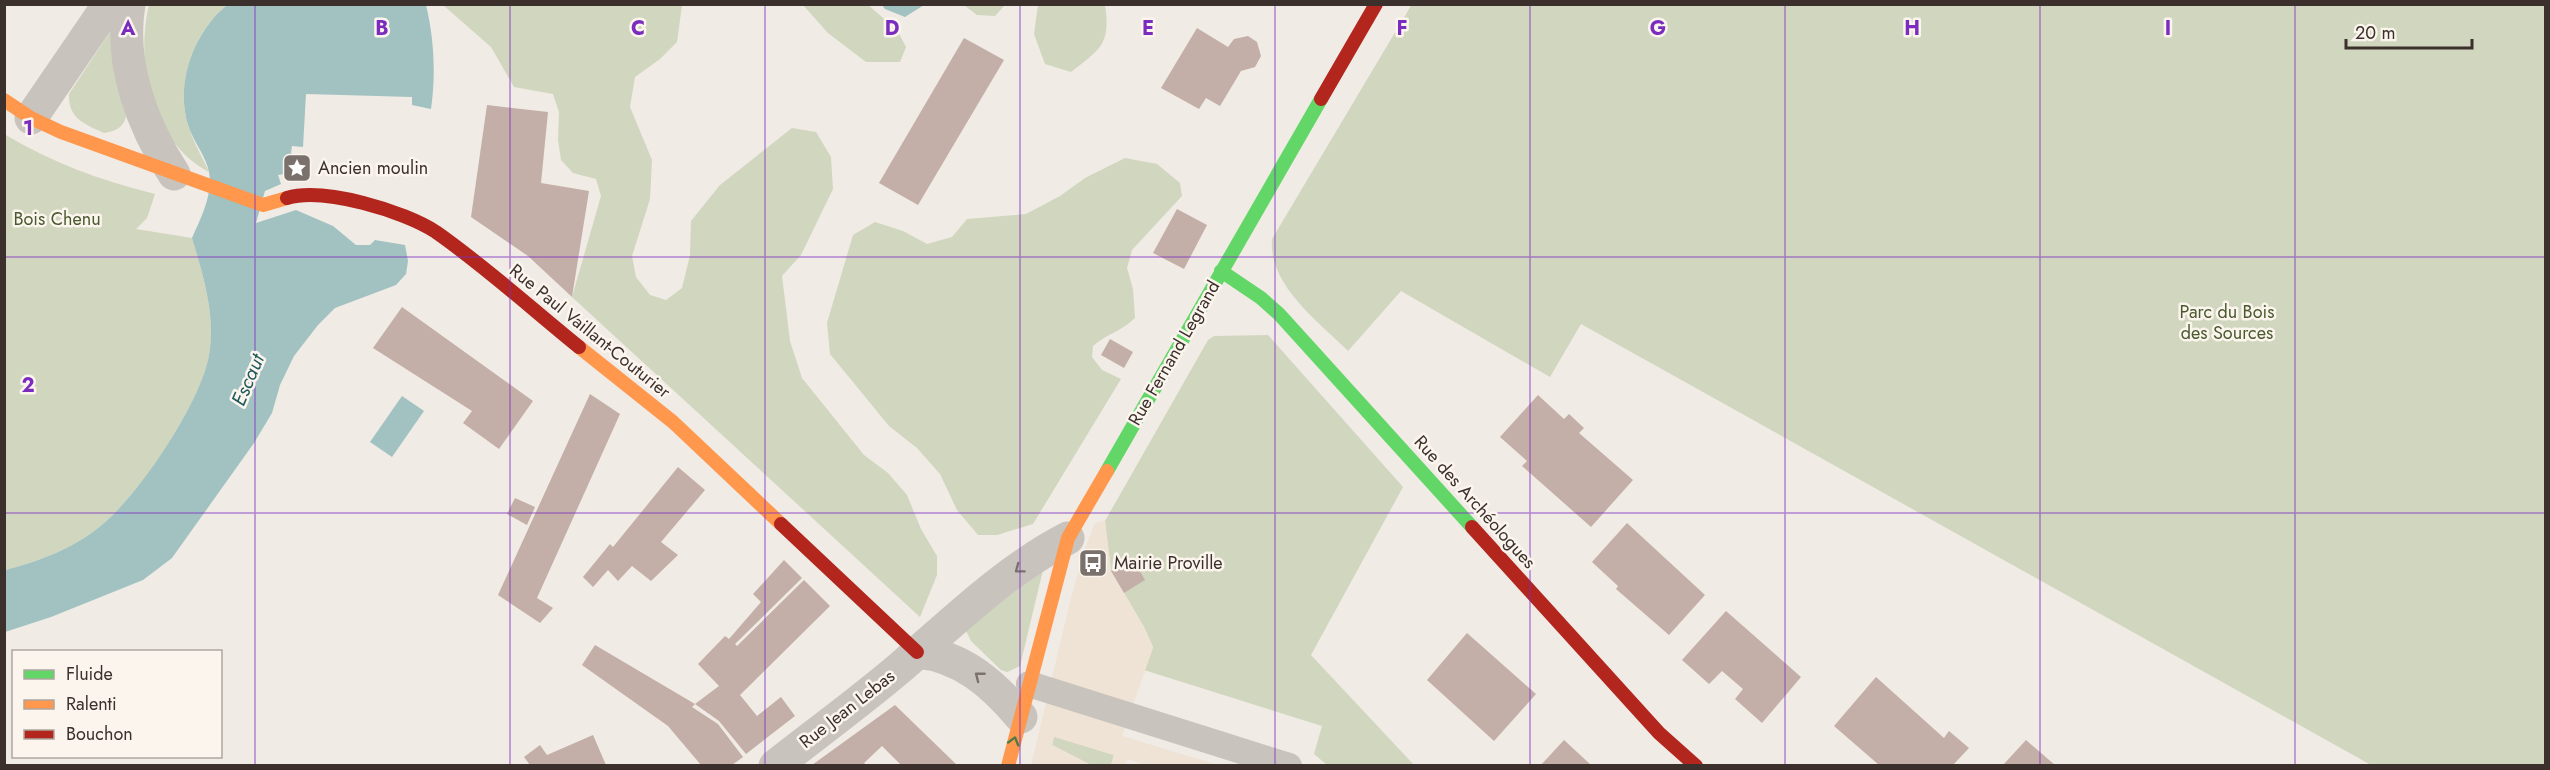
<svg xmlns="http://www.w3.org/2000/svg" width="2550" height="770" viewBox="0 0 2550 770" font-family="Jost,sans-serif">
<rect width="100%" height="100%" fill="#f0ebe5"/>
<!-- green -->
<g fill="#d1d6bf">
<path d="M 1412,4 L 2545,5 L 2545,765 L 2371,765 L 1581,324 L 1550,377 L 1401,291 L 1348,351 C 1319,322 1268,285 1272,239 Z"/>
<path d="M 149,5 L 227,5 C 194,32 175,83 188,125 C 193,141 202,157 209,172 C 152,142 135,64 149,5 Z"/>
<polygon points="443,5 682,5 677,42 660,59 635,77 630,107 652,160 650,199 632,256 636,277 650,295 666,300 682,288 690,255 691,221 720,185 792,128 816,132 831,157 833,189 801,255 782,276 790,341 802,378 864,455 888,473 907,495 921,529 937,556 937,575 920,617 572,297 601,196 596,179 573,173 561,160 558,140 559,112 553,94 514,87 491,47"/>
<polygon points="803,5 868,5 897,30 906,47 900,62 866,62 828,33"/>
<polygon points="964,5 964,4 1005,5 995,16 977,15"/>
<path d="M 1038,5 L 1105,5 C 1111,45 1100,49 1071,72 L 1045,64 L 1034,34 Z"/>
<path d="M 110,32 L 127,112 C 125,126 118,131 104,133 C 85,124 68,119 69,94 Z"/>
<path d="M 4,134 C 50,162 102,181 155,194 L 147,218 L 136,229 L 192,238 C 203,275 216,315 209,355 C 201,402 140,493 103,524 C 75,548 40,561 5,570 Z"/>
<path d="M 1125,158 L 1157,164 L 1180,183 L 1182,196 L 1132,250 L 1127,268 L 1133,289 L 1135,318 C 1122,331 1106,334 1093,346 L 1092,357 L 1102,370 L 1121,379 L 1033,524 L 997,535 L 978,535 L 957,510 L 940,474 L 917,448 L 889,426 L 830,354 L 827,323 L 853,235 L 875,222 L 903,231 L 927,244 L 952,237 L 967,219 L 1026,214 L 1060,196 L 1085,178 Z"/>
<polygon points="1268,335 1403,487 1311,655 1414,765 1327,765 1314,754 1322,726 1144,670 1153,647 1144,627 1124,593 1132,558 1111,571 1105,521 1208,340 1214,336"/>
<polygon points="1043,570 1020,666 1007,672 1001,670 971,641 965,629"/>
<polygon points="1054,736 1114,755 1111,765 1091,765 1052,745"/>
</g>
<!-- plaza -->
<polygon fill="#eee3d5" points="1105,521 1111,571 1144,627 1153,648 1122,736 1218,765 1146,765 1127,759 1125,765 1111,765 1114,755 1054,737 1052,745 1091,765 1031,766 1071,598 1085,549 1095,523"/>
<!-- water -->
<g fill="#a1c2c1">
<path d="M 227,5 L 426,5 C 434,38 436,74 431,109 L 412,105 L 412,97 L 306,94 L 303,147 L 292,146 L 291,153 L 294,157 L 291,173 L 278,175 L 281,184 L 265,191 L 256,223 L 296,210 L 333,226 L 356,245 L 370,245 L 375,240 L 405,245 L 408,261 L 406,274 L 396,285 L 335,308 L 318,325 L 294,356 L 280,385 L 272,413 L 254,443 L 172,558 L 143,580 L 51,617 L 5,632 L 5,570 C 40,561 75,548 103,524 C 140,493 201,402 209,355 C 216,315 203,275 192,238 C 201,218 213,195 209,172 C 206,156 193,141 188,125 C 175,83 194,32 227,5 Z"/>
<polygon points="882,5 924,5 905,17 885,9"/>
<polygon points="402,396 424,411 392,457 370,442"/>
</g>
<!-- building -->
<g fill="#c3afa7">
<polygon points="1197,28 1228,47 1234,39 1248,36 1257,42 1261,56 1255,67 1241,71 1220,106 1206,98 1199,109 1161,88"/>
<polygon points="964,38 1004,60 918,205 879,183"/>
<polygon points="487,105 548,112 541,183 589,191 572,297 528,256 471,217"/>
<polygon points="1177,209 1207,225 1184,269 1153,253"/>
<polygon points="402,307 533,401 499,449 463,423 472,411 373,348"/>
<polygon points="1110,339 1133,352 1124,368 1101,355"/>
<polygon points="590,394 620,414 537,598 553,608 540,623 498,595"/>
<polygon points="1538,395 1564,419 1569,414 1584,428 1579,433 1633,480 1591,527 1522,466 1527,461 1500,437"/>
<polygon points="678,467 705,490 661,542 678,555 651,581 632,566 618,581 608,570 593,587 583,577 610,544 613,547"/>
<polygon points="515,498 535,507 527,525 507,514"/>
<polygon points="1627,523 1705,595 1669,635 1616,589 1618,586 1592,562"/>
<polygon points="1132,558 1145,580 1124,593 1111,571"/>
<polygon points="784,560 802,578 735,644 737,646 804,580 830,606 740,695 757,716 781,697 795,716 746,754 719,721 695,704 719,686 698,664 725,636 729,639 761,602 753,594"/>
<polygon points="1726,611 1801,677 1762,723 1735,699 1743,689 1722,671 1709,684 1682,660"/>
<polygon points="1467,633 1536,694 1494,741 1427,680"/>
<polygon points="595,645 695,704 692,707 718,724 743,757 732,765 701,765 668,726 582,665"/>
<polygon points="1876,677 1944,738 1949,731 1969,748 1953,765 1879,765 1834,726"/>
<polygon points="895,705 957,765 901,765 882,746 864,763 866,765 812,765"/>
<polygon points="593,735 606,765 530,765 524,757 540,745 547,755"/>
<polygon points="1564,740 1591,765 1541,765"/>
<polygon points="2026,740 2055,765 2003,765"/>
</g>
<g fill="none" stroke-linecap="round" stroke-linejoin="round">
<!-- lane -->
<polyline stroke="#c9c3be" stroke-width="26" points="1029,684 1289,766"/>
<!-- street -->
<g stroke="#c9c3be" stroke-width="33">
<path d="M 129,4 C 119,64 142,125 174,174"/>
<polyline points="31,118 109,4"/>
<path d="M 917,652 C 962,656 993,684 1021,717"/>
<path d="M 775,766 C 817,733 861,701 902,666 C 954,621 1006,570 1068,538"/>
</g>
<!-- fast -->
<g stroke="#63d668" stroke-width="14">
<polyline points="1221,271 1261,298 1279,314 1472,527"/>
<polyline points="1107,471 1321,99"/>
</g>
<!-- slow -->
<g stroke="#ff974d" stroke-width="14">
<polyline points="4,100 31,118 61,132 263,205 287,198"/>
<polyline points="579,347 673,422 781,524"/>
<polyline points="1008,766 1068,538 1107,471"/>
</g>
<!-- jam -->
<g stroke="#b3261e" stroke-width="14">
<polyline points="1321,99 1376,4"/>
<path d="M 287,198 C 324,187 404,211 436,232 C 486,267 532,309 579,347"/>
<polyline points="781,524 917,652"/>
<polyline points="1472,527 1659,733 1696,766"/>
</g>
</g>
<!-- one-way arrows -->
<defs><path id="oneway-chevron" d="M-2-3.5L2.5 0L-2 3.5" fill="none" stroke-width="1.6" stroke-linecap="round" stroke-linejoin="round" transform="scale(1.5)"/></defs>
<g stroke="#7b726d">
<use href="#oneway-chevron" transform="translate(1019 569) rotate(143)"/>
<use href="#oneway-chevron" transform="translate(979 676) rotate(-142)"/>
</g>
<use stroke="#4d7b46" href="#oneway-chevron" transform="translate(1014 741) rotate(-74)"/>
<!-- grid -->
<path fill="none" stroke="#7b2cbf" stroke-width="1.5" stroke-opacity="0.55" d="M 255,4 L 255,766M 510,4 L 510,766M 765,4 L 765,766M 1020,4 L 1020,766M 1275,4 L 1275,766M 1530,4 L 1530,766M 1785,4 L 1785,766M 2040,4 L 2040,766M 2295,4 L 2295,766M 4,257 L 2546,257M 4,513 L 2546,513"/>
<!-- icons -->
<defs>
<g id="sight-square" transform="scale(1.5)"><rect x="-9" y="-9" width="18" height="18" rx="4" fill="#7a716c" stroke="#fbf5ee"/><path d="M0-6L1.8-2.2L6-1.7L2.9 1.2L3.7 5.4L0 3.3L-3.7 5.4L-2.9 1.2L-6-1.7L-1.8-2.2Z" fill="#fff"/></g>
<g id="bus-square" transform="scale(1.5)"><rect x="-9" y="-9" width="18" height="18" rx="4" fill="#7a716c" stroke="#fbf5ee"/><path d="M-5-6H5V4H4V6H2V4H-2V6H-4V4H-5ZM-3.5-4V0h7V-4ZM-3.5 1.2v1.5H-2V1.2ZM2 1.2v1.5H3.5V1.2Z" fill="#fff"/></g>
</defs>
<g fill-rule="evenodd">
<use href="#sight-square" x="297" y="168"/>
<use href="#bus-square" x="1093" y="563"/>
</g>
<g text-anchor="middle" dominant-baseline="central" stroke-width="5" stroke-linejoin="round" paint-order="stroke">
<!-- poi labels -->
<g font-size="18" fill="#3b302b" stroke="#fbf5ee" text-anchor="start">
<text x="318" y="168">Ancien moulin</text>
<text x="1114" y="563">Mairie Proville</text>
</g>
<!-- park labels -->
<g font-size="18" fill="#4a5a2e" stroke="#fbf5ee">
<text x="57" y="219">Bois Chenu</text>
<text x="2227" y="312">Parc du Bois<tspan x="2227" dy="21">des Sources</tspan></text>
</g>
<!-- street labels -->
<g font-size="18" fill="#3b302b" stroke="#fbf5ee">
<text transform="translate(590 331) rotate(39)">Rue Paul Vaillant-Couturier</text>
<text transform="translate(1174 353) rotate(-60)">Rue Fernand Legrand</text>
<text transform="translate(1475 502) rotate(48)">Rue des Archéologues</text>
<text transform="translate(847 709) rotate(-38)">Rue Jean Lebas</text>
</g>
<!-- water labels -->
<g font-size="20" font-style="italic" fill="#1f5a5e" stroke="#fbf5ee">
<text transform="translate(248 380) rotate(-67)">Escaut</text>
</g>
</g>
<g font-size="20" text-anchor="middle" font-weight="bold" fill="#7b2cbf" stroke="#fbf5ee" stroke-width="5" stroke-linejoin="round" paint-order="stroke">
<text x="128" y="35">A</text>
<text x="382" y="35">B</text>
<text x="638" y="35">C</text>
<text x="892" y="35">D</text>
<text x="1148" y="35">E</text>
<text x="1402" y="35">F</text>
<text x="1658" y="35">G</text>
<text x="1912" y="35">H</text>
<text x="2168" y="35">I</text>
<text x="28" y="135">1</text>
<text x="28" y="392">2</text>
</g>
<!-- border -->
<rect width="2550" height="770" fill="none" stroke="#3b302b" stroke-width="12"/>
<!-- legend -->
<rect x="12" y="650" width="210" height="108" fill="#fbf5ee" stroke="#aea6a0" stroke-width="1.5"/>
<rect x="24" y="670" width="30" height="9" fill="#63d668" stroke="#aea6a0" stroke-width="1.5"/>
<text x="66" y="680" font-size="18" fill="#3b302b">Fluide</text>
<rect x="24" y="700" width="30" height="9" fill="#ff974d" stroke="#aea6a0" stroke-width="1.5"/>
<text x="66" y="710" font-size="18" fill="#3b302b">Ralenti</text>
<rect x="24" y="730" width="30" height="9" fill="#b3261e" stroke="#aea6a0" stroke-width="1.5"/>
<text x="66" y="740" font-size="18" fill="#3b302b">Bouchon</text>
<!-- scale -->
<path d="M2346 39v9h126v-9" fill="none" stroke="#3b302b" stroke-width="3"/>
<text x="2355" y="39" font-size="18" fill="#3b302b" stroke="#fbf5ee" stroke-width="4.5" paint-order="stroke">20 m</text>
</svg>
